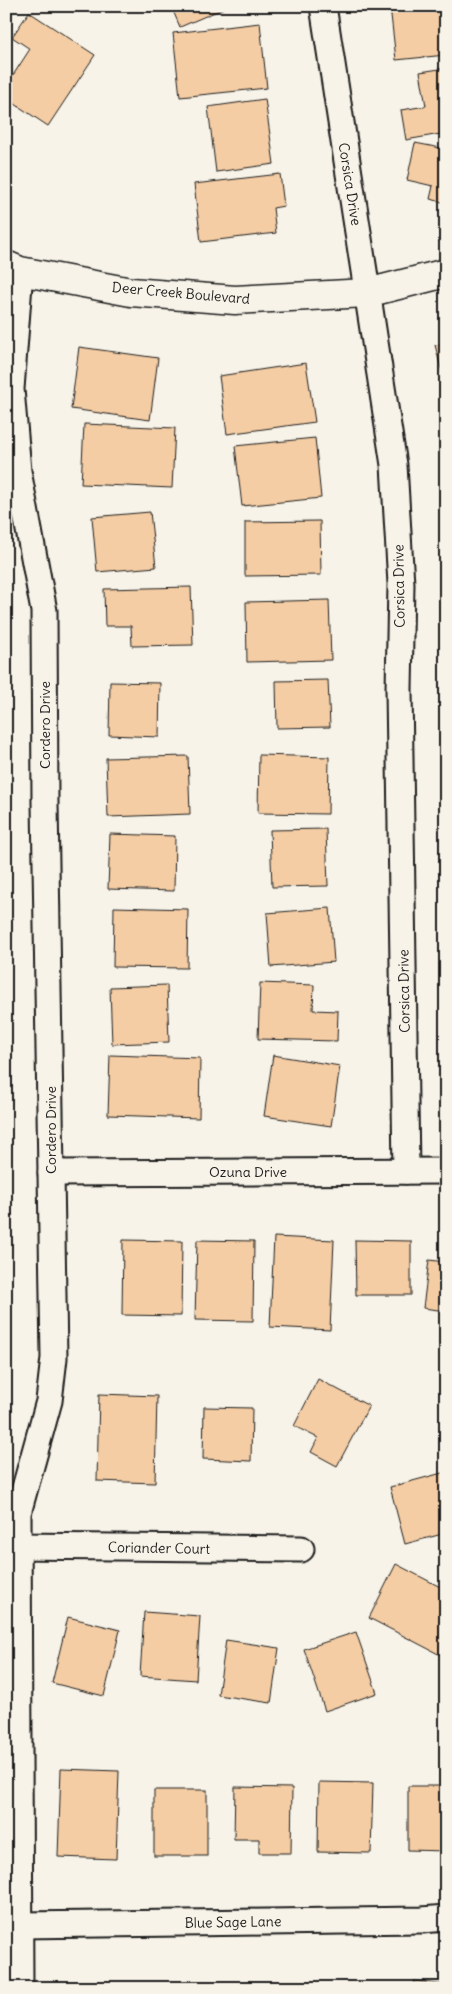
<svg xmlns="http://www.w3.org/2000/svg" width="452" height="1994" viewBox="0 0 452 1994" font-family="Delius,sans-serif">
<rect width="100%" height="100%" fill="#f7f3e8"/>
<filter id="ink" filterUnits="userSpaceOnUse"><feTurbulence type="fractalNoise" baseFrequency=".02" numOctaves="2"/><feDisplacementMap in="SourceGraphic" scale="10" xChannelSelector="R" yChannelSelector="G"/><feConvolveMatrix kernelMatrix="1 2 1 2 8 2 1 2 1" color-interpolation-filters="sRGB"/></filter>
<g filter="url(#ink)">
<!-- building -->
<g fill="#f5cda4" stroke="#1c1c1c">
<polygon points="171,6 229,6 180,27"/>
<polygon points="390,6 446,6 446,55 396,60"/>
<polygon points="29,12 95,55 48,126 6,98 6,86 30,49 12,37"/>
<polygon points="260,23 267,88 180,97 173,33"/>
<polygon points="446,68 446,133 406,140 401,110 426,106 420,72"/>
<polygon points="265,99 274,164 216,172 208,107"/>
<polygon points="415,143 446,149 446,203 430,199 433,186 407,180"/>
<polygon points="280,174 284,206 273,208 276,233 201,242 194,184"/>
<polygon points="446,343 446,388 435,345"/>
<polygon points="79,347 158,358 150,420 71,409"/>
<polygon points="306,363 315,422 227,434 219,376"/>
<polygon points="84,424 175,428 172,488 81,484"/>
<polygon points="315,438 321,498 242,506 235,446"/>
<polygon points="150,512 156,567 97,572 92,517"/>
<polygon points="320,521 321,575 245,576 245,522"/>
<polygon points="191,587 193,645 132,646 131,626 105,626 104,589"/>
<polygon points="329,600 331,660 247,662 246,602"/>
<polygon points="328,680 330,727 277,728 276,681"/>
<polygon points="110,682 160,683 159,737 109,735"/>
<polygon points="259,755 329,757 328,814 258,813"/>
<polygon points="188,756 190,814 108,817 106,758"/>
<polygon points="326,829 328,886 272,887 270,830"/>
<polygon points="110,834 175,836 174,891 108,889"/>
<polygon points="114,907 188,909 187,968 113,967"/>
<polygon points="330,908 334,962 271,967 267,913"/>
<polygon points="260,983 314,985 313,1010 338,1011 337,1041 258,1039"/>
<polygon points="167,985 169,1042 112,1044 110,987"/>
<polygon points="110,1055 200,1058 199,1118 108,1115"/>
<polygon points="273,1055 340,1066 331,1126 264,1116"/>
<polygon points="274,1237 334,1240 330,1330 270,1327"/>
<polygon points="123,1240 182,1241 181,1316 122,1315"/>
<polygon points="197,1240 254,1241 253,1321 195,1320"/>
<polygon points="355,1240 411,1241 411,1295 356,1295"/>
<polygon points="429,1260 446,1262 446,1311 423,1308"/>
<polygon points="318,1379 369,1406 337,1466 311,1452 318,1438 294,1426"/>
<polygon points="99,1394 157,1396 155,1483 97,1481"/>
<polygon points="204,1407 252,1408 251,1461 203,1459"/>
<polygon points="446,1472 446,1533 405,1544 390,1487"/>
<polygon points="396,1564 446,1590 446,1658 369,1618"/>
<polygon points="144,1612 200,1616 196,1680 140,1676"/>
<polygon points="68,1617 120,1630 104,1696 52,1683"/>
<polygon points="356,1632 377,1693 325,1711 304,1649"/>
<polygon points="226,1640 279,1648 271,1703 218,1695"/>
<polygon points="61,1769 119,1771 116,1859 58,1857"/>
<polygon points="319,1782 373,1783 371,1853 318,1852"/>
<polygon points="408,1786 446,1786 446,1851 408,1850"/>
<polygon points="235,1787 292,1788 291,1853 259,1853 259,1839 234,1839"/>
<rect x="154" y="1790" width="53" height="66"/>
<polygon points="414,1981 446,1985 446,1988 413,1988"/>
</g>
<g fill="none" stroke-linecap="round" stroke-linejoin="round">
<!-- minor casing -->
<g stroke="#1c1c1c" stroke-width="29">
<g id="minor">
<polyline points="323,6 394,465 401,584 399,689 406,1171"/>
<polyline points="20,271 11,389 18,471 44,611 45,803 54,1358 49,1401 18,1513 20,1988"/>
<polyline points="51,1173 446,1171"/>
<polyline points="17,1546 301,1549"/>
<polyline points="20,1925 422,1920 446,1918"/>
</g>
</g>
<!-- tertiary casing -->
<g stroke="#1c1c1c" stroke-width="31">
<polyline id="tertiary" points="6,265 20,271 131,292 235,300 367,293 446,273"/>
</g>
<!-- minor -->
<use href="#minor" stroke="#f7f3e8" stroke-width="25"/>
<!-- tertiary -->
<use href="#tertiary" stroke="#f7f3e8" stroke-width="28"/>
</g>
</g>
<g text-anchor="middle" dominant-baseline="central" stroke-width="4" stroke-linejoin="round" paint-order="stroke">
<!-- street labels -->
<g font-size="14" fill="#1c1c1c" stroke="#f7f3e8">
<text transform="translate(350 184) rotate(81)">Corsica Drive</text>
<text transform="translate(181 293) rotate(5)">Deer Creek Boulevard</text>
<text transform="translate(399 586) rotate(-91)">Corsica Drive</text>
<text transform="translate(45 725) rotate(-90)">Cordero Drive</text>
<text transform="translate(404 991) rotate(-91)">Corsica Drive</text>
<text transform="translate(51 1130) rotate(-90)">Cordero Drive</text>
<text x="248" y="1172">Ozuna Drive</text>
<text transform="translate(159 1548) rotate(1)">Coriander Court</text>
<text transform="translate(233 1922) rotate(-1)">Blue Sage Lane</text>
</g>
</g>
<!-- margin -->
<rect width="452" height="1994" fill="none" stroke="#f7f3e8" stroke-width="25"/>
<rect x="12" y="12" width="427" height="1969" fill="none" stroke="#1c1c1c" stroke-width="2" filter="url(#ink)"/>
</svg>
